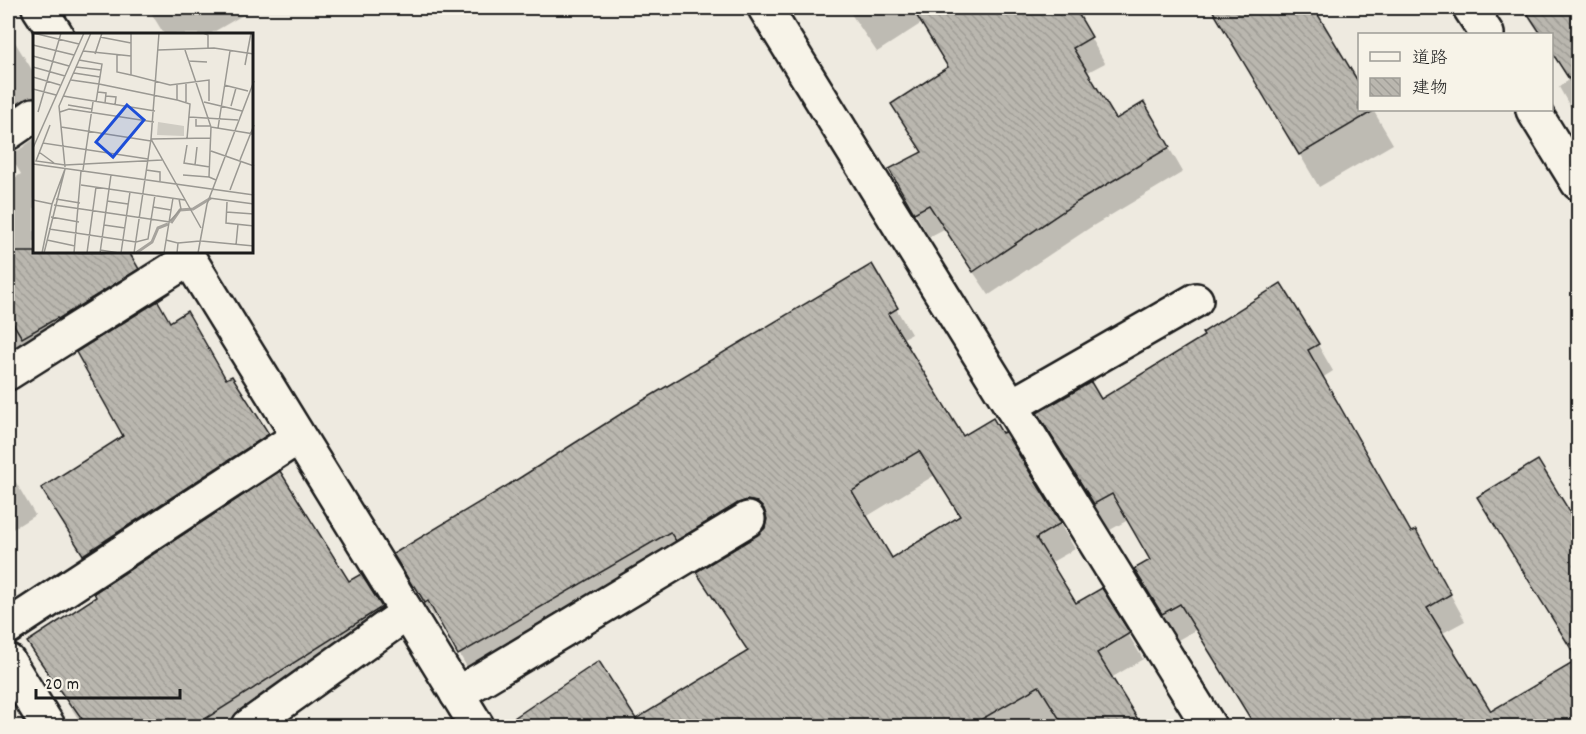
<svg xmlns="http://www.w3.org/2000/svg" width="1586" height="734" viewBox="0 0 1586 734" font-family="Dekko,'Klee One',sans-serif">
<defs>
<pattern id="building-back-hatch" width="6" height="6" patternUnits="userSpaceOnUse" patternTransform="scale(1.5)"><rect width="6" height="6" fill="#bab7af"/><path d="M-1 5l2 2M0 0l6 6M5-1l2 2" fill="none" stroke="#9f9d96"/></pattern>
</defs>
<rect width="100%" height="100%" fill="#eeeae0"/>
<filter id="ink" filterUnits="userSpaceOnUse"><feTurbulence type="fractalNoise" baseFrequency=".0167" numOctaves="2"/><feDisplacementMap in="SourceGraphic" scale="12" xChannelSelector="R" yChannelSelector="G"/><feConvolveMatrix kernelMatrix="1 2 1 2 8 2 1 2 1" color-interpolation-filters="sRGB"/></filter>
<g filter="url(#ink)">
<!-- shadow -->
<g fill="#0003" fill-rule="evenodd">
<polygon points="148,8 255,8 210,34 164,34"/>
<polygon points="847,8 1073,8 1105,63 1086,73 1115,121 1144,104 1183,172 1091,227 989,295 944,229 929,237 891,169 923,153 949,68 922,23 877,52"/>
<polygon points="1213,8 1312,8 1360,86 1360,110 1373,110 1393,144 1319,187"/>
<polygon points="1522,8 1578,8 1578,121 1559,87 1569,80 1552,53 1552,34 1540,34"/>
<polygon points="8,31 34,73 34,126 8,147"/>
<polygon points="34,139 34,252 127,252 151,294 8,382 8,182 21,174 8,152 19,150"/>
<path d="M 871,266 L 911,334 L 902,339 L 963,438 L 1005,434 L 1060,524 L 1075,549 L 1050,563 L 1075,606 L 1101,590 L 1128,634 L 1143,659 L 1111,678 L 1140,726 L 504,726 L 598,663 L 636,721 L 748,651 L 698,572 L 759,536 L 767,526 L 762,525 L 474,679 L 443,626 L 441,627 L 430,610 L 429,611 L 410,580 ZM 935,475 L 961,517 L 892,560 L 866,517 Z"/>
<polygon points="169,324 226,381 267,435 282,459 98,579 57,513 125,437"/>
<polygon points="1318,345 1333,371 1322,378 1411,534 1431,559 1465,621 1441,634 1490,714 1578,662 1578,726 1256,726 1197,629 1178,640 1151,596 1152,560 1128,520 1110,530 1055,440 1101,401"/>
<polygon points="1537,462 1578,528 1578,659 1494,524"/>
<polygon points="8,469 35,515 8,532"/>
<polygon points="348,584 380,608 395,632 248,726 83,726 29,643 98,598"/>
</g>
<!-- building -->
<g fill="url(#building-back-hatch)" stroke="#1c1c1c" stroke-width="1.5" fill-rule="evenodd">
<polygon points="912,8 1075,8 1092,37 1073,48 1116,119 1144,102 1170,147 1077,202 973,272 929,205 914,213 889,169 922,152 891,104 948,67"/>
<polygon points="1211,8 1314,8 1359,83 1359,110 1375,110 1299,155"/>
<polygon points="1524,8 1578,8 1578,93 1551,51 1551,34 1541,34"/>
<polygon points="8,252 129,252 139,269 58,319 57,318 22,338 8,315"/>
<path d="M 872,264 L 898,308 L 888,314 L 963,436 L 993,418 L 1002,433 L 1005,432 L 1061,523 L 1036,538 L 1076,603 L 1102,588 L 1130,633 L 1097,653 L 1142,726 L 1064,726 L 1039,686 L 970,726 L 502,726 L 599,661 L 636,719 L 748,651 L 696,572 L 758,535 L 765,528 L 767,519 L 764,509 L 757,502 L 747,500 L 738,503 L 676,541 L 670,532 L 458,655 L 428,601 L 425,603 L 415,586 L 413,587 L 393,554 L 518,479 L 627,410 ZM 919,451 L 960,516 L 892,558 L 852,491 Z"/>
<polygon points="1281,283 1319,344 1308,350 1411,532 1416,530 1451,594 1427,608 1491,711 1578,660 1477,497 1538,460 1578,525 1578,726 1255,726 1180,604 1162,614 1134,569 1150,560 1112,494 1094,504 1037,413 1091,382 1101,399 1204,336 1202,333"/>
<polygon points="158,301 170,322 187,311 226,379 232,376 269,434 83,555 41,488 123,436 76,352"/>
<polygon points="280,471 349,581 361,574 382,607 194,726 87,726 73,706 71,707 27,642 96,597 94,593"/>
</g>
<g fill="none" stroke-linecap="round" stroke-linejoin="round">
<!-- minor casing -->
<g stroke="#1c1c1c" stroke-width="38">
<g id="minor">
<polyline points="39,8 56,34"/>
<polyline points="765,8 1209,726"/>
<polyline points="1470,8 1487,34"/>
<polyline points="1533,110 1578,183"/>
<polyline points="8,133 34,115"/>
<polyline points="185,252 477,726"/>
<polyline points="8,373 189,259"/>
<polyline points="1011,406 1196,300"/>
<polyline points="8,627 298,437"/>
<polyline points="8,661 48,726"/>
<polyline points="457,694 748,519"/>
<polyline points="249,726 407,613"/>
</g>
</g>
<!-- minor -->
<use href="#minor" stroke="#f7f3e8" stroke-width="33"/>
</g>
</g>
<!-- overview -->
<g transform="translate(33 33)">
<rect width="220" height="220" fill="#eeeae0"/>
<path d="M 125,89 L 151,93 L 151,103 L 124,102 Z" fill="#cfccc3"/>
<path fill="none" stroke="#a6a39d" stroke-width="3" d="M 138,190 L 147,177 L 160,176 L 178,165M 103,220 L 119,209 L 125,195 L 135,191"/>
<path fill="none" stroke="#9a9892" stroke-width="1.5" d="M 0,0 L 46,11M 98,0 L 98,42 L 137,52 L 176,47 L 176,68M 126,0 L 118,106 L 168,195M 170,0 L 175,2 L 175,15M 67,4 L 98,10M 0,12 L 41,22M 125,17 L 181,15 L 221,21M 152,17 L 178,94 L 176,144 L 183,147M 50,18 L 98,23M 62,21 L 69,0M 84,22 L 84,39 L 98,42M 0,23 L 36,33M 46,27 L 69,31 L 63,69M 155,28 L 174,29M 212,32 L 218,0M 0,34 L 32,43M 43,34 L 68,37M 41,40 L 67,44M 0,44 L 27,52M 38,47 L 66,51M 66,51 L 144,67M 144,51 L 144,67 L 157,71 L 154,106M 191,52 L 215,58M 0,56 L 23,62M 65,59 L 73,60 L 72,70M 30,63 L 122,78M 73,63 L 83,64 L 82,72M 153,69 L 153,50M 171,69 L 209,78M 35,72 L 59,76M 198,73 L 203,55M 5,79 L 28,0M 27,79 L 36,76 L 121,89M 156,84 L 205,87M 163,86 L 163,93 L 177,93M 28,94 L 118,108M 178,94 L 221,101M 185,95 L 197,18M 10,110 L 17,92M 154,112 L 151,130 L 177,134M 0,115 L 51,0M 178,118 L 221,133M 6,119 L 21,130M 115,126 L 10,110 L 3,128 L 32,132 L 129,127M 207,127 L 221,92M 0,131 L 221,162M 162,132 L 164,114M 32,134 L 26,73 L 58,0M 50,137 L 60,69M 113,137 L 127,139 L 127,148M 150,142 L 176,144M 48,152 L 152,167M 197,157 L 208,128M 176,165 L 221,171M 23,166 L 47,170M 0,167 L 19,171M 74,168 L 95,171M 194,169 L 193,190 L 221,193M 21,172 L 137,189M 120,174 L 138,177M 193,179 L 221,181M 18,184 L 46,189M 137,188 L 148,176 L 146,166M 71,192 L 92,195M 16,196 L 103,209 L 115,206 L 122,162M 14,207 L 42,213M 133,207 L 145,210 L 144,220M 168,208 L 221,213M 145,210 L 167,208M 203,212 L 205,191M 67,217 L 86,220M 9,220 L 19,171 L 32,136 L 11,220M 41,220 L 48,138M 54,220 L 63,154M 67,220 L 78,142M 88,220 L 97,159M 101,220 L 118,106 L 178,105M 131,220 L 140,165M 165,220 L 174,171 L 221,48"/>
<path fill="#1d4ed8" fill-opacity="0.15" stroke="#1d4ed8" stroke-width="3" d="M 94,72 L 111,87 L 80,124 L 63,109 Z"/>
<rect width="220" height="220" fill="none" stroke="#1c1c1c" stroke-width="3"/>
</g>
<!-- margin -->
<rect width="1586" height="734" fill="none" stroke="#f7f3e8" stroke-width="30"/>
<rect x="15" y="15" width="1556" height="704" fill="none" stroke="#1c1c1c" stroke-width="2" filter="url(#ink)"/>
<!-- legend -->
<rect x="1358" y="33" width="195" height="78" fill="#f7f3e8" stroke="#9f9d96" stroke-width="1.5"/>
<rect x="1370" y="52" width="30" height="9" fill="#f7f3e8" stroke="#9f9d96" stroke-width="1.5"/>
<text x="1412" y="63" font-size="18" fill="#1c1c1c">道路</text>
<rect x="1370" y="78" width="30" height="18" fill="url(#building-back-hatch)" stroke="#9f9d96" stroke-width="1.5"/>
<text x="1412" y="93" font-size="18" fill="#1c1c1c">建物</text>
<!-- scale -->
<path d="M36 689v9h144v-9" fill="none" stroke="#1c1c1c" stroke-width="3"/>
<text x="45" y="689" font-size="18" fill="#1c1c1c" stroke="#f7f3e8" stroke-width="4.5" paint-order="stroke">20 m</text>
</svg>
